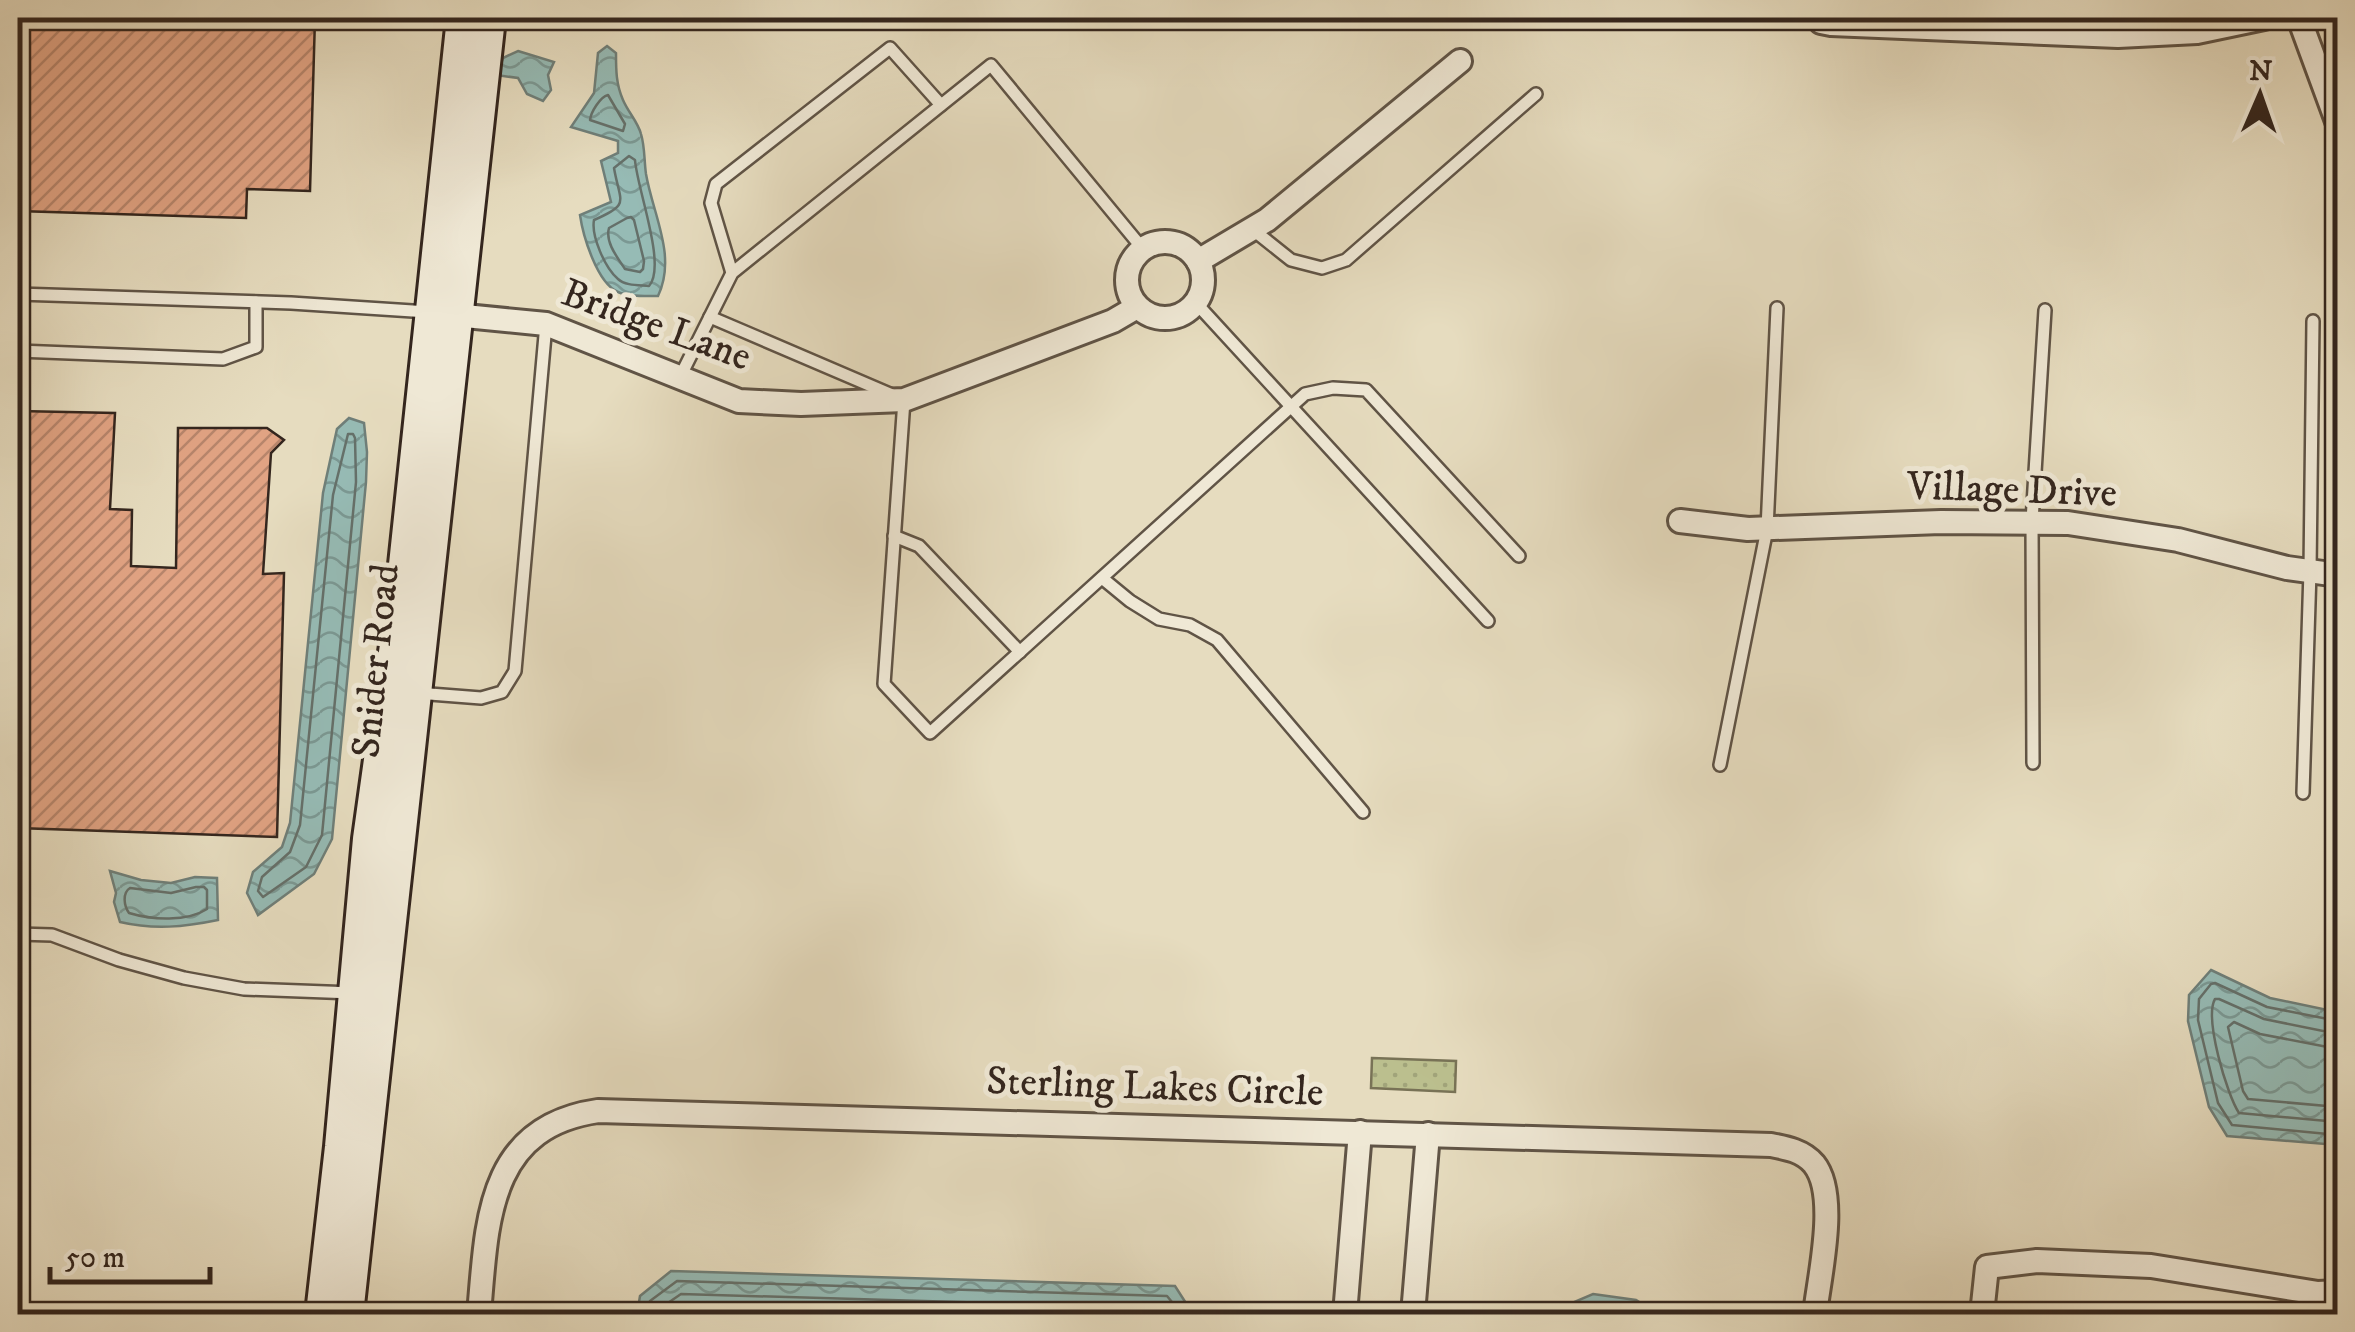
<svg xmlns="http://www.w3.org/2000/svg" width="2355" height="1332" viewBox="0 0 2355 1332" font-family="'IM FELL DW Pica',serif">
<defs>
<pattern id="park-dots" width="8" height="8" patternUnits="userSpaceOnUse" patternTransform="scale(2.5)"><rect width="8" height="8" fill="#bbbf8e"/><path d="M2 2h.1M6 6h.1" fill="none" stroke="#a1a47a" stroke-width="1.8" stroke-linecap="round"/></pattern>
<pattern id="water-waves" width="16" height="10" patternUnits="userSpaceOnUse" patternTransform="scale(2.5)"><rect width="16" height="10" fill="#96bbb5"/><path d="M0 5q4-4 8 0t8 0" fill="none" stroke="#7b9893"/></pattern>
<pattern id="building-hatch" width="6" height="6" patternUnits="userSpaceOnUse" patternTransform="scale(2.5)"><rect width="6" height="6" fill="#e1a383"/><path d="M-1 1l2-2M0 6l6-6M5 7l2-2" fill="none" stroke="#b7856b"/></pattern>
</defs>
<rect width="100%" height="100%" fill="#e6dcbf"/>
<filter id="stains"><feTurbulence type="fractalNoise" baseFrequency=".002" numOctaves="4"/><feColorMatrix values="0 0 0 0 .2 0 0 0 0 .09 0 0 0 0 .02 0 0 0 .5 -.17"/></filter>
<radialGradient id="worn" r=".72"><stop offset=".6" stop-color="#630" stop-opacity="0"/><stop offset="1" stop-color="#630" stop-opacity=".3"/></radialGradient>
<!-- park -->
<polygon fill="url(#park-dots)" stroke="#787256" stroke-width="2.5" points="1372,1058 1456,1061 1455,1092 1371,1088"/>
<!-- water -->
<g fill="url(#water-waves)" stroke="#6f7f79" stroke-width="2.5">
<path d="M 607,46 L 616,53 C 616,70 616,84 623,100 C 628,112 638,122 641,134 C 645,147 644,160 646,174 C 653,215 677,256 658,296 C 646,296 629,297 618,292 C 597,283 583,236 580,215 L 611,202 L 601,161 L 618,153 L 618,141 L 571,127 L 594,93 L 598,53 Z"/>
<polygon points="518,51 554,62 548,75 551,90 543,101 527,94 518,78 496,75 503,58"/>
<polygon points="349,418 364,423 367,452 366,482 332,839 314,874 258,915 247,893 253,872 282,847 290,823 323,493 337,429"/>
<path d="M 110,871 L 141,880 L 171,883 L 195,877 L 217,878 L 218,920 C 184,927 154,930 120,922 L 114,902 L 116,893 Z"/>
<polygon points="2211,970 2270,998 2337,1012 2337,1145 2227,1136 2209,1107 2188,1021 2189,995"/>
<polygon points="671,1271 1175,1286 1193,1314 637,1314 640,1296"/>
<polygon points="1593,1294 1636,1300 1658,1314 1566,1314 1567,1305"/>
</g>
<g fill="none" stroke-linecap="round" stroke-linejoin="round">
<!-- shore -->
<g stroke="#65706a" stroke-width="2.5">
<path d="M 608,95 L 625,124 L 623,131 L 590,120 C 591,112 600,97 608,95 Z"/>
<path d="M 629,156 L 635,160 C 637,189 667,266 649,286 C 640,285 625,286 618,279 C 605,268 591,236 594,220 C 631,204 620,203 614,168 Z"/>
<path d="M 627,218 L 631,217 L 634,220 L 644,261 L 643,269 L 640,272 L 625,269 C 617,257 605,242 609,228 Z"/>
<polygon points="348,434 353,434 355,438 356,482 322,835 306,867 263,897 258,891 262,877 290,852 300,825 333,495"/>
<path d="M 196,887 L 204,887 L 207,890 L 207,909 C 187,922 152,920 129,913 C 124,906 122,893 130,888 L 171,893 Z"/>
<polyline points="2338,1021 2267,1007 2215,983 2211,984 2199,999 2198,1020 2218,1103 2232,1125 2338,1135"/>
<path d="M 2338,1034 L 2264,1019 L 2219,999 L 2215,999 C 2204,1018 2227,1095 2239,1113 L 2338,1122"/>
<polyline points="2338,1049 2260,1034 2234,1022 2228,1027 2243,1091 2248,1099 2338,1107"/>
<polyline points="648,1314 650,1301 677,1281 1167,1296 1182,1314"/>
<polyline points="660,1314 662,1307 681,1294 1160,1308 1167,1314"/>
<polyline points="677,1314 686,1309 864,1314"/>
</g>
</g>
<!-- building -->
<g fill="url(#building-hatch)" stroke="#34261e" stroke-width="2.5">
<polygon points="18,18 315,18 310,191 247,189 246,218 18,211"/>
<polygon points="18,411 115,413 110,509 132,510 131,566 176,568 178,428 267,428 284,440 271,453 263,574 284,573 277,837 18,828"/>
</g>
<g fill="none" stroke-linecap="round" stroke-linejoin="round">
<!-- lane casing -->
<g stroke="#605446" stroke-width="16">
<g id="lane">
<polyline points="1252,229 1291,260 1322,268 1346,260 1536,94"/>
<polyline points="732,273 711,203 716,184 890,48 941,105"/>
<polyline points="18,294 291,303 428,312"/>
<polyline points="1196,303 1488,621"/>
<polyline points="710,317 904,400 884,684 930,733 1305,394 1333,388 1366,390 1519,556"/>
<polyline points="18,351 223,359 256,347 256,302"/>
<polyline points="680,377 732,273 991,65 1143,249"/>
<polyline points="894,536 919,546 1020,652"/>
<polyline points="1102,578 1130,601 1159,619 1190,625 1217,640 1363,812"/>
<polyline points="417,693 481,698 502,692 515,671 546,324"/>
<polyline points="2033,763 2032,521 2045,310"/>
<polyline points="1720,765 1767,529 1777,308"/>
<polyline points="2303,793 2310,571 2313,321"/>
<polyline points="18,934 52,935 119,960 184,978 244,989 353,993"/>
</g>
</g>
<!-- street casing -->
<g stroke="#605446" stroke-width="28">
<g id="street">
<polyline points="1819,18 1821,22 1831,24 2118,36 2197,32 2264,18"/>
<polyline points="2299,18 2338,124"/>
<circle cx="1165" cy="280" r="38"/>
<polyline points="1198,261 1267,220 1460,61"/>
<polyline points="445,314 546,324 739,401 801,404 904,400 1113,321 1137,307"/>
<polyline points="1680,521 1748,529 1941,522 2068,523 2178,540 2287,568 2338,575"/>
<path d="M 479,1314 C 487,1224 486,1127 598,1111 L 1771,1145 C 1787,1148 1803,1151 1814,1164 C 1839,1195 1819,1277 1815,1314"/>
<polyline points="1345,1314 1360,1132"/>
<polyline points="1413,1314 1428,1134"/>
<polyline points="1982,1314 1987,1267 2037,1261 2151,1266 2318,1293 2338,1292"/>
</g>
</g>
<!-- secondary casing -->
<g stroke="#34261e" stroke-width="38">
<g id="secondary">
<polyline points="322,1314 341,1147 369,839 398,631 463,18"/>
<polyline points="347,1314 489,18"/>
</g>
</g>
<!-- lane -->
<use href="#lane" stroke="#efe8d5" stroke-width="11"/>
<!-- street -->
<use href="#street" stroke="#efe8d5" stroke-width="22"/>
<!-- secondary -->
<use href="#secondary" stroke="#efe8d5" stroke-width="32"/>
</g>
<g text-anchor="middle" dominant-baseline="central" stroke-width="10" stroke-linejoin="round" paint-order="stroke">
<!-- street labels -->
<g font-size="40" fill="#34261e" stroke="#efe8d5">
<text transform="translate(656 326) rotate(20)">Bridge Lane</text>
<text transform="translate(2012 491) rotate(2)">Village Drive</text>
<text transform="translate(377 661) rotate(-84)">Snider Road</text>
<text transform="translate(1155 1088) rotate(2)">Sterling Lakes Circle</text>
</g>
</g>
<!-- margin -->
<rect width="2355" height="1332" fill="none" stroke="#e6dcbf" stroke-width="60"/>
<rect x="20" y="20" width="2315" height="1292" fill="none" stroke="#34261e" stroke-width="5"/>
<rect x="30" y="30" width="2295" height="1272" fill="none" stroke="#34261e" stroke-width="2.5"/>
<!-- north arrow -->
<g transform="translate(2260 95) rotate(2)" stroke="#efe8d5" stroke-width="8" paint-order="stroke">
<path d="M0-8L18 38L0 25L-18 38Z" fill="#34261e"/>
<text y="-15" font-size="28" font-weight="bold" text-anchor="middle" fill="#34261e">N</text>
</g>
<!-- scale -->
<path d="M50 1267v15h160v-15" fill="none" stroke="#34261e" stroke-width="5"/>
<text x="65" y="1267" font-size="30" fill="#34261e" stroke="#efe8d5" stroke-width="8" paint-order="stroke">50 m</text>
<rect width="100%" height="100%" filter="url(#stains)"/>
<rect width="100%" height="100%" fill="url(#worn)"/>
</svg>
